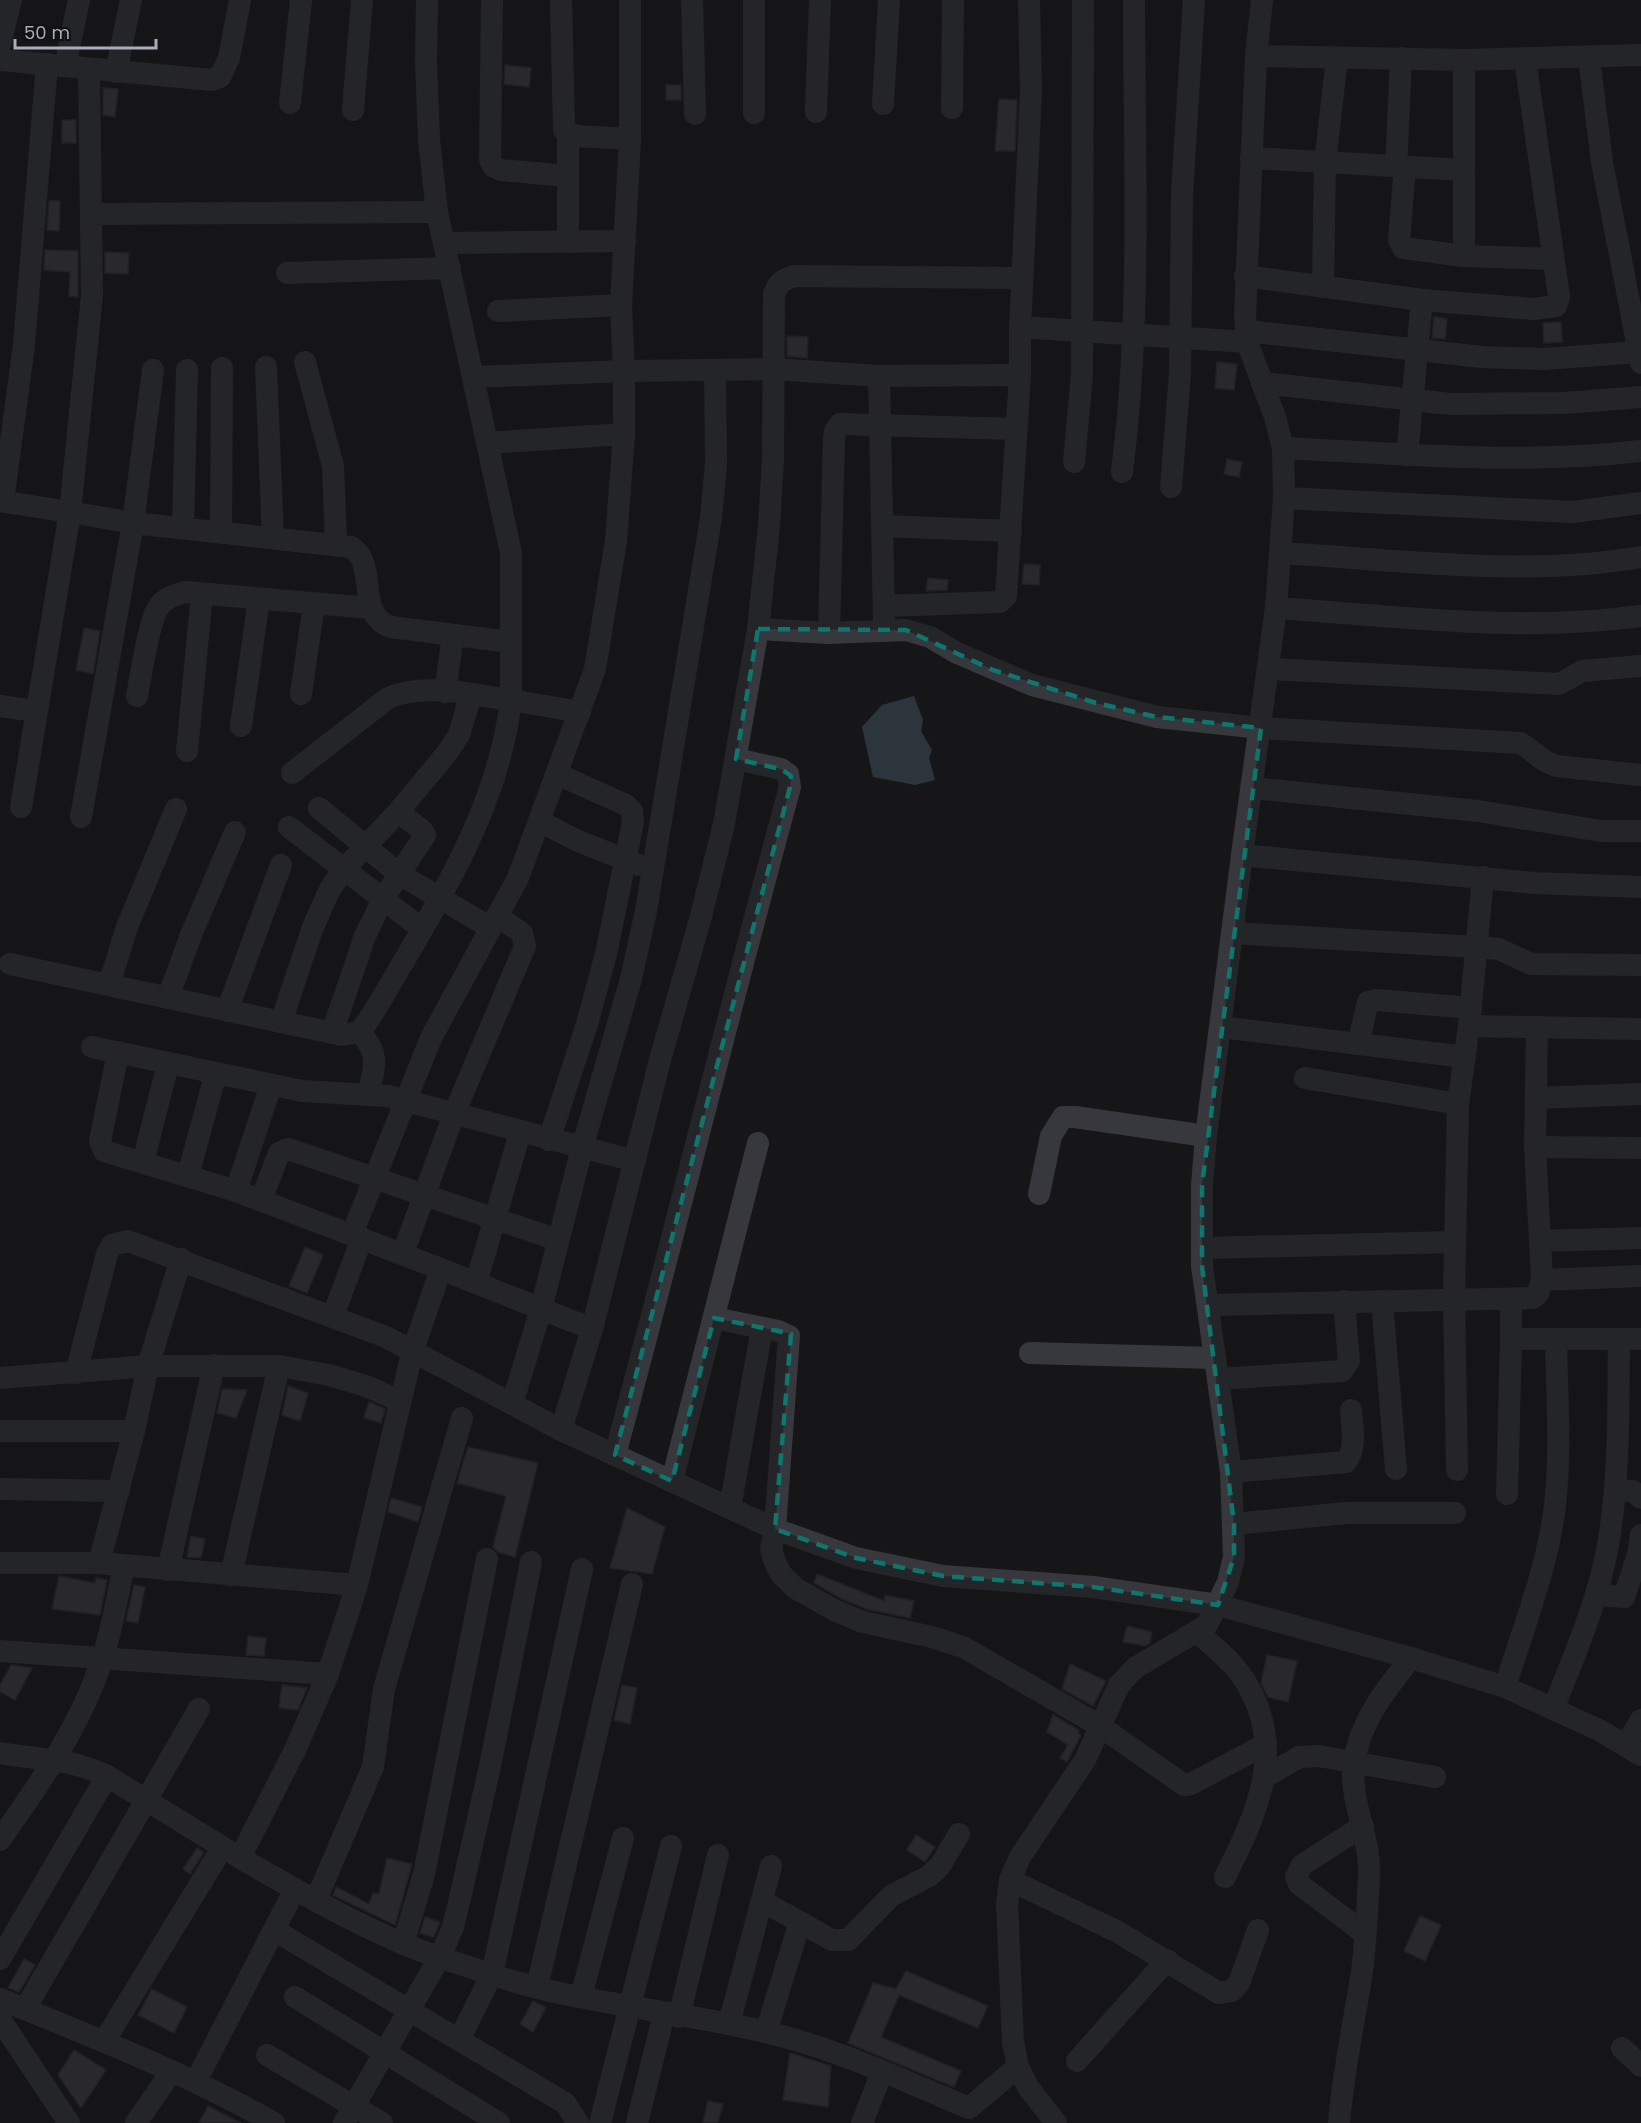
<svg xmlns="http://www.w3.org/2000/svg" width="1641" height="2123" viewBox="0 0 1641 2123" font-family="Poppins,sans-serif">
<rect width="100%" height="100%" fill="#161618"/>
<!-- water -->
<polygon fill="#2c353c" points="914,696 923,720 921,731 932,750 929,758 935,780 915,785 873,777 862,727 882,705"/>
<!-- building -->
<g fill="#404145" stroke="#303034" stroke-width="1.5">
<polygon points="505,65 531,68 529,87 504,84"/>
<rect x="666" y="85" width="15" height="15"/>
<polygon points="103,88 118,89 115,117 103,115"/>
<polygon points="999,99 1017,100 1015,151 995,151"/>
<rect x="62" y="120" width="14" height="23"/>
<polygon points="49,201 60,201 59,231 47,230"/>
<polygon points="45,250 78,251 78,297 69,296 70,272 44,270"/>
<polygon points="105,252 129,253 128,274 105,273"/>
<polygon points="1434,317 1447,319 1445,339 1432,338"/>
<polygon points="1561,322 1562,342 1544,343 1543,323"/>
<polygon points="787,336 808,337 807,358 787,356"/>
<polygon points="1217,362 1237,364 1234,390 1215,388"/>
<polygon points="1227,459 1242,462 1239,477 1224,474"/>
<polygon points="1024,564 1040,565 1039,585 1022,584"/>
<polygon points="928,578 948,580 947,590 926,591"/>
<polygon points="84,628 100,631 93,674 76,670"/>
<polygon points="305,1247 323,1255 307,1293 289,1286"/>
<polygon points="288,1386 308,1393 300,1421 282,1415"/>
<polygon points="222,1389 247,1390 236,1418 217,1413"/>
<polygon points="369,1402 385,1409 381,1423 364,1418"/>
<polygon points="468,1447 538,1463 515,1557 498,1552 493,1547 506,1496 457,1483"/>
<polygon points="391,1498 422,1507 418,1522 388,1512"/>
<polygon points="627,1508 665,1527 652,1574 610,1568"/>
<polygon points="191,1536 205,1539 201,1558 187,1557"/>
<polygon points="817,1574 884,1601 885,1595 914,1601 910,1618 867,1609 842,1599 814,1583"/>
<polygon points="59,1576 95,1583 96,1578 107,1580 100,1615 52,1609"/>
<polygon points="134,1585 145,1587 138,1623 126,1621"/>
<polygon points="1127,1626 1152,1632 1150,1643 1145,1646 1123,1642"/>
<polygon points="248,1636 266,1638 264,1656 246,1655"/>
<polygon points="1267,1655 1297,1661 1288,1702 1268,1697 1261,1683"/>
<polygon points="1070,1664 1106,1681 1093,1706 1062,1689"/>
<polygon points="11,1665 32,1668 15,1700 0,1692 0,1685"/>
<polygon points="282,1685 307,1688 298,1710 279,1708"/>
<polygon points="622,1685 637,1688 630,1724 614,1720"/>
<polygon points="1053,1715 1079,1730 1078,1733 1081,1735 1067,1762 1060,1758 1068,1745 1047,1732"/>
<polygon points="916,1835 935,1847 925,1862 907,1850"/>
<polygon points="197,1848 204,1852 190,1874 183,1869"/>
<polygon points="387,1858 412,1864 395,1925 333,1895 336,1887 369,1904 373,1893 379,1894"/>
<polygon points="1420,1916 1441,1925 1425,1961 1404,1951"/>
<polygon points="425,1917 440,1922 434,1937 420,1933"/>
<polygon points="24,1959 35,1965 19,1992 8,1988"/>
<polygon points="906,1971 988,2006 978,2028 899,1995 881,2037 961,2071 954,2087 848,2043 873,1983 896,1989"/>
<polygon points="152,1989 187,2007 174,2033 138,2015"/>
<polygon points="533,2001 546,2007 533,2032 520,2024"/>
<polygon points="74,2050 106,2070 81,2108 58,2075"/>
<polygon points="790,2053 831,2066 828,2107 783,2100"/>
<polygon points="708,2101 723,2104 718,2123 703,2123"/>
<polygon points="208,2106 241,2123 199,2123"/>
</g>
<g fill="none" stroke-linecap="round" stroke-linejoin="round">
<!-- minor -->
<g stroke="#37383d" stroke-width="22">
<polyline points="427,0 426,61 429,140 437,212 511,553 511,642"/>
<polyline points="492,0 490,160 494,167 501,170 568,176"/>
<polyline points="561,0 564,130 576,136 630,139"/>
<polyline points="630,0 630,139 621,305 624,371 774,369 879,376 1020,375"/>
<polyline points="692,0 695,114"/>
<polyline points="754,0 754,113"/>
<polyline points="1029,0 1031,91 1020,327 1247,342"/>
<polyline points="0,44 11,0"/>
<polyline points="1256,56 1464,60 1641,55"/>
<polyline points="1589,58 1602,162 1641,363"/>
<polyline points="0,60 211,80 220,77 229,58 240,0"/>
<polyline points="1464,60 1464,256"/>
<polyline points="65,66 79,0"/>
<path d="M 89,70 L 92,295 L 70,512 L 133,523 L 351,547 C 379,564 354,614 391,627 L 511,642 L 511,700 L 580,712"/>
<polyline points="116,72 131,0"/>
<polyline points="290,103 301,0"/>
<polyline points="883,104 889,0"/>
<polyline points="952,108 953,0"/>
<polyline points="353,110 362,0"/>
<polyline points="816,112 820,0"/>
<polyline points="568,134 568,242"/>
<polyline points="1251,158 1464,170"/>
<polyline points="1396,167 1401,58"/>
<polyline points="1405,167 1399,240 1403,248 1464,256 1553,259"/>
<polyline points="91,214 437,212"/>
<polyline points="444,243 625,241"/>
<polyline points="287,273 450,268"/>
<polyline points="1245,276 1422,300 1534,309 1556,306 1559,297 1525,59"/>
<path d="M 1022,278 L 794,276 C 782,280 778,283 774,294 L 773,458 L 769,526 L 758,629 L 829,633 L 906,630 L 930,637 L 957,653 L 1032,685 L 1157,717 L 1261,728 L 1520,743 C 1534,750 1541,762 1557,766 L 1641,775"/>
<polyline points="1323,287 1325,163 1337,58"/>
<polyline points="498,311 621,305"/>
<polyline points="1246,331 1482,357 1544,359 1639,352"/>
<polyline points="305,362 333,466 336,543"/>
<polyline points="266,367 273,538"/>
<polyline points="879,376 884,619"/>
<polyline points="1262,383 1450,404 1565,403 1641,397"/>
<polyline points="487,443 624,434"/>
<path d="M 1283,448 C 1403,454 1521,465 1641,451"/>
<polyline points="1407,455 1422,300"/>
<polyline points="1074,462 1082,374 1083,0"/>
<path d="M 1122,472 C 1142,316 1134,157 1134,0"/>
<polyline points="1171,487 1180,373 1182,193 1194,0"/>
<polyline points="1284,498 1573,512 1641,503"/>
<polyline points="0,501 70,512 21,807"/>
<polyline points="3,501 24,345 47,64"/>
<polyline points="883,526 1011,531"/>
<polyline points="183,528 187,370"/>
<polyline points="221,532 222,368"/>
<path d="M 1281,553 C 1400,560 1523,577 1641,557"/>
<polyline points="884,606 1000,602 1006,596 1020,375 1020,327"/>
<path d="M 1276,608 C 1396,616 1521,633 1641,616"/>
<polyline points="829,633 834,439 835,431 840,424 1016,429"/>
<polyline points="1268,669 1559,684 1582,671 1641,666"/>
<polyline points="445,692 453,635"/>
<polyline points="301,694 314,604"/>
<path d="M 137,696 C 141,676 149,618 160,605 C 167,597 175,595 185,592 L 371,608"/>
<polyline points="0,706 36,711"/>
<polyline points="241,726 259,599"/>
<polyline points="187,751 202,594"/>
<polyline points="1253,788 1478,811 1601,831 1641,831"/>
<polyline points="319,808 399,874 491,928"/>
<polyline points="81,817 133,523 153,370"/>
<polyline points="539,821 578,841 639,865"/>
<polyline points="289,827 422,929"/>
<polyline points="1242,855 1534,883 1641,887"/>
<polyline points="1232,933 1477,947 1499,949 1531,964 1641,965"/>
<path d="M 10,964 L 342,1035 L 360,1032 C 378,1008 392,980 408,954 C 455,874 500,793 511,700 C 472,695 425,682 388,698 L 292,773"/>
<polyline points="109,985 127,927 176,809"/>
<polyline points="168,998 191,935 235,832"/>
<polyline points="227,1011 281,865"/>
<polyline points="281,1022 313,927 330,889 345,868 398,812 447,753 459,735 471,695"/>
<polyline points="1469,1026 1641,1029"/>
<polyline points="1221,1027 1465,1057"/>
<path d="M 360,1032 C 380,1055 375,1066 368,1094"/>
<polyline points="332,1033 365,936 383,899 425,835 422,830 398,812"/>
<polyline points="1358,1044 1368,1002 1376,1000 1471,1008"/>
<polyline points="92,1047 302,1091 388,1096 635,1161"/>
<path d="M 118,1053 L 100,1141 L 104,1151 L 236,1191 L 441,1269 L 412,1353 L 357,1585 L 328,1674 L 295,1750 L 240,1858 C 293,1888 347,1920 404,1944 C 432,1956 462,1964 490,1974 C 579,2004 674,2010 765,2032 C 836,2048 902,2080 969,2108 L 1018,2067"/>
<polyline points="1305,1078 1458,1104"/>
<polyline points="1536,1098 1641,1094"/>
<polyline points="549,1140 587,1024 606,954 633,822 632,811 626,805 557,774"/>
<polyline points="1535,1147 1537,1027"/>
<polyline points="143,1162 168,1064"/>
<polyline points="188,1175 216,1073"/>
<polyline points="236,1191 271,1085"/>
<polyline points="1039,1194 1051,1136 1063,1117 1075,1117 1206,1136"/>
<polyline points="261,1200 279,1153 288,1149 558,1240"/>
<polyline points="352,1234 431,1038 518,878 595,669 616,541 624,434 624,371 474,377"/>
<polyline points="1540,1241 1641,1238"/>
<polyline points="1202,1248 1454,1242"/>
<polyline points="403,1253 454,1114 525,946 522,933 497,916"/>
<polyline points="441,1269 592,1329"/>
<polyline points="1542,1280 1641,1276"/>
<polyline points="476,1283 520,1133"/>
<polyline points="1511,1299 1511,1339 1641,1339"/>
<polyline points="1382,1301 1396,1469"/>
<polyline points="1209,1305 1533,1298 1538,1294 1542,1280 1535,1147 1641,1148"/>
<polyline points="333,1316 362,1238"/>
<polyline points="714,1318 778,1331 789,1336 775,1529 771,1549 774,1560 781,1574 795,1588 836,1611 863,1622 932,1637 963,1647 1100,1726 1184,1785 1191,1784 1266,1744"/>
<polyline points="1030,1353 1214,1358"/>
<polyline points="76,1373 107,1254 112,1245 128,1241 386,1337 561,1430 775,1529 856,1558 943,1576 1093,1587 1218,1605 1411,1658 1505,1687 1601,1731 1641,1755"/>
<polyline points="0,1378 148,1366 279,1366 329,1375 366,1386 400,1401"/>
<polyline points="1218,1379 1342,1371 1349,1361 1344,1301"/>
<polyline points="512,1404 541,1309 582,1148 631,979 646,911 711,518 716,463 715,370"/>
<polyline points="561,1430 592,1329 660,1060 700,920 724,824 758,629"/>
<polyline points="0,1431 134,1431"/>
<path d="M 615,1455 C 675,1233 729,1009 790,787 L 788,774 L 781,769 L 736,759"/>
<polyline points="1457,1470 1454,1298 1458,1104 1469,1026 1483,877"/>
<path d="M 1231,1472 L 1346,1462 C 1357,1448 1352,1427 1351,1410"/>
<polyline points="672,1481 758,1143"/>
<polyline points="0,1489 119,1491"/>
<polyline points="1615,1490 1633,1491 1641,1498"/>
<polyline points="1507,1494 1511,1339"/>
<polyline points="730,1508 762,1328"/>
<polyline points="1234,1524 1346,1513 1455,1513"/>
<polyline points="0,1563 99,1563 357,1585"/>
<polyline points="99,1563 134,1431 148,1366 181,1259"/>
<polyline points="168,1570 214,1365"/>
<polyline points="231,1575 279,1366"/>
<polyline points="1596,1595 1624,1597 1638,1555 1641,1535"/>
<path d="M 1197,1632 C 1215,1648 1236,1664 1248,1686 C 1286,1752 1256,1815 1225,1877"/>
<polyline points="0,1651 328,1674"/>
<path d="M 1505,1687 C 1523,1628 1548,1567 1555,1505 C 1561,1450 1557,1394 1556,1339"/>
<path d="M 1553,1709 C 1574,1656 1598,1602 1608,1545 C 1620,1477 1618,1408 1619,1339"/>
<polyline points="1625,1746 1641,1720"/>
<path d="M 0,1753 C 40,1760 69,1758 107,1776 L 240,1858"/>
<polyline points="1265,1777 1299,1757 1319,1756 1435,1777"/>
<polyline points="1363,1826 1302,1865 1296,1877 1299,1884 1364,1933"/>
<path d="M 0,1840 C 40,1783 80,1727 102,1660 C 112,1630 117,1597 124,1566"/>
<polyline points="1010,1880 1118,1932 1219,1993 1232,1991 1239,1983 1258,1930"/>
<polyline points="316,1900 373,1767 384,1689 462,1418"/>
<polyline points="762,1901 832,1940 848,1940 891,1896 929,1876 940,1866 959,1834"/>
<polyline points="274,1930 565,2103 578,2123"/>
<polyline points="403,1944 424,1874 487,1559"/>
<polyline points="0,1959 107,1776"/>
<polyline points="537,1987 632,1584"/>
<polyline points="295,1997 499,2123"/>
<polyline points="581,1997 623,1838"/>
<path d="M 0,1999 C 93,2037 186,2073 274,2123"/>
<polyline points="25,2009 199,1709"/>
<polyline points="679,2017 718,1855"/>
<polyline points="0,2019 69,2123"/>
<polyline points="729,2024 771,1866"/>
<polyline points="766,2032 800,1922"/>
<polyline points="105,2040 222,1848"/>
<polyline points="459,2040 492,1974 582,1569"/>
<polyline points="1622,2048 1641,2066"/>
<polyline points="267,2055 382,2123"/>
<polyline points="1077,2061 1167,1960"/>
<polyline points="196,2081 295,1889"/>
<polyline points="136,2123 172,2071"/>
<polyline points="344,2123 441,1955 453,1927 460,1898 490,1766 531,1562"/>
<polyline points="600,2123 671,1846"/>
<polyline points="637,2123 664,2014"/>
<polyline points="862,2123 882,2072"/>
<polyline points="1056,2123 1028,2087 1018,2067 1013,2042 1007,1904 1010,1880 1020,1857 1085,1760 1119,1685 1135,1668 1207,1625 1228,1582 1234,1557 1231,1472 1202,1266 1202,1185 1206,1136 1242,855 1276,608 1284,498 1283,448 1275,417 1247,342 1245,314 1256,56 1262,0"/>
<path d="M 1339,2123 C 1343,2074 1353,2027 1361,1978 C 1366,1946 1367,1911 1369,1878 C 1372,1839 1348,1800 1354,1761 C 1361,1720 1386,1689 1411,1658"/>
</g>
</g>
<!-- marked area -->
<path d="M0 0H1641V2123H0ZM 758,629 L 906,630 L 993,670 L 1096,703 L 1157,717 L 1261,728 L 1202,1185 L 1202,1266 L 1234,1524 L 1234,1557 L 1218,1605 L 1093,1587 L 943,1576 L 856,1558 L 775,1529 L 791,1334 L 778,1331 L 714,1318 L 672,1481 L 615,1455 L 790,787 L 791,776 L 781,769 L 736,759 Z" fill="#161618" fill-opacity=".55" fill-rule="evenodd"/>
<path fill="none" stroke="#0f766e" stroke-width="4.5" stroke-dasharray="12 8" stroke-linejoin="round" d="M 758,629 L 906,630 L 993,670 L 1096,703 L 1157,717 L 1261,728 L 1202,1185 L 1202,1266 L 1234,1524 L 1234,1557 L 1218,1605 L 1093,1587 L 943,1576 L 856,1558 L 775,1529 L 791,1334 L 778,1331 L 714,1318 L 672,1481 L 615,1455 L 790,787 L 791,776 L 781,769 L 736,759 Z"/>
<!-- scale -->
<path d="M15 39v9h141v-9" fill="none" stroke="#a8adb8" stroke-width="3"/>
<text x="24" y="39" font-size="18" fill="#a8adb8" stroke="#111113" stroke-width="4.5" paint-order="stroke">50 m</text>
</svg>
